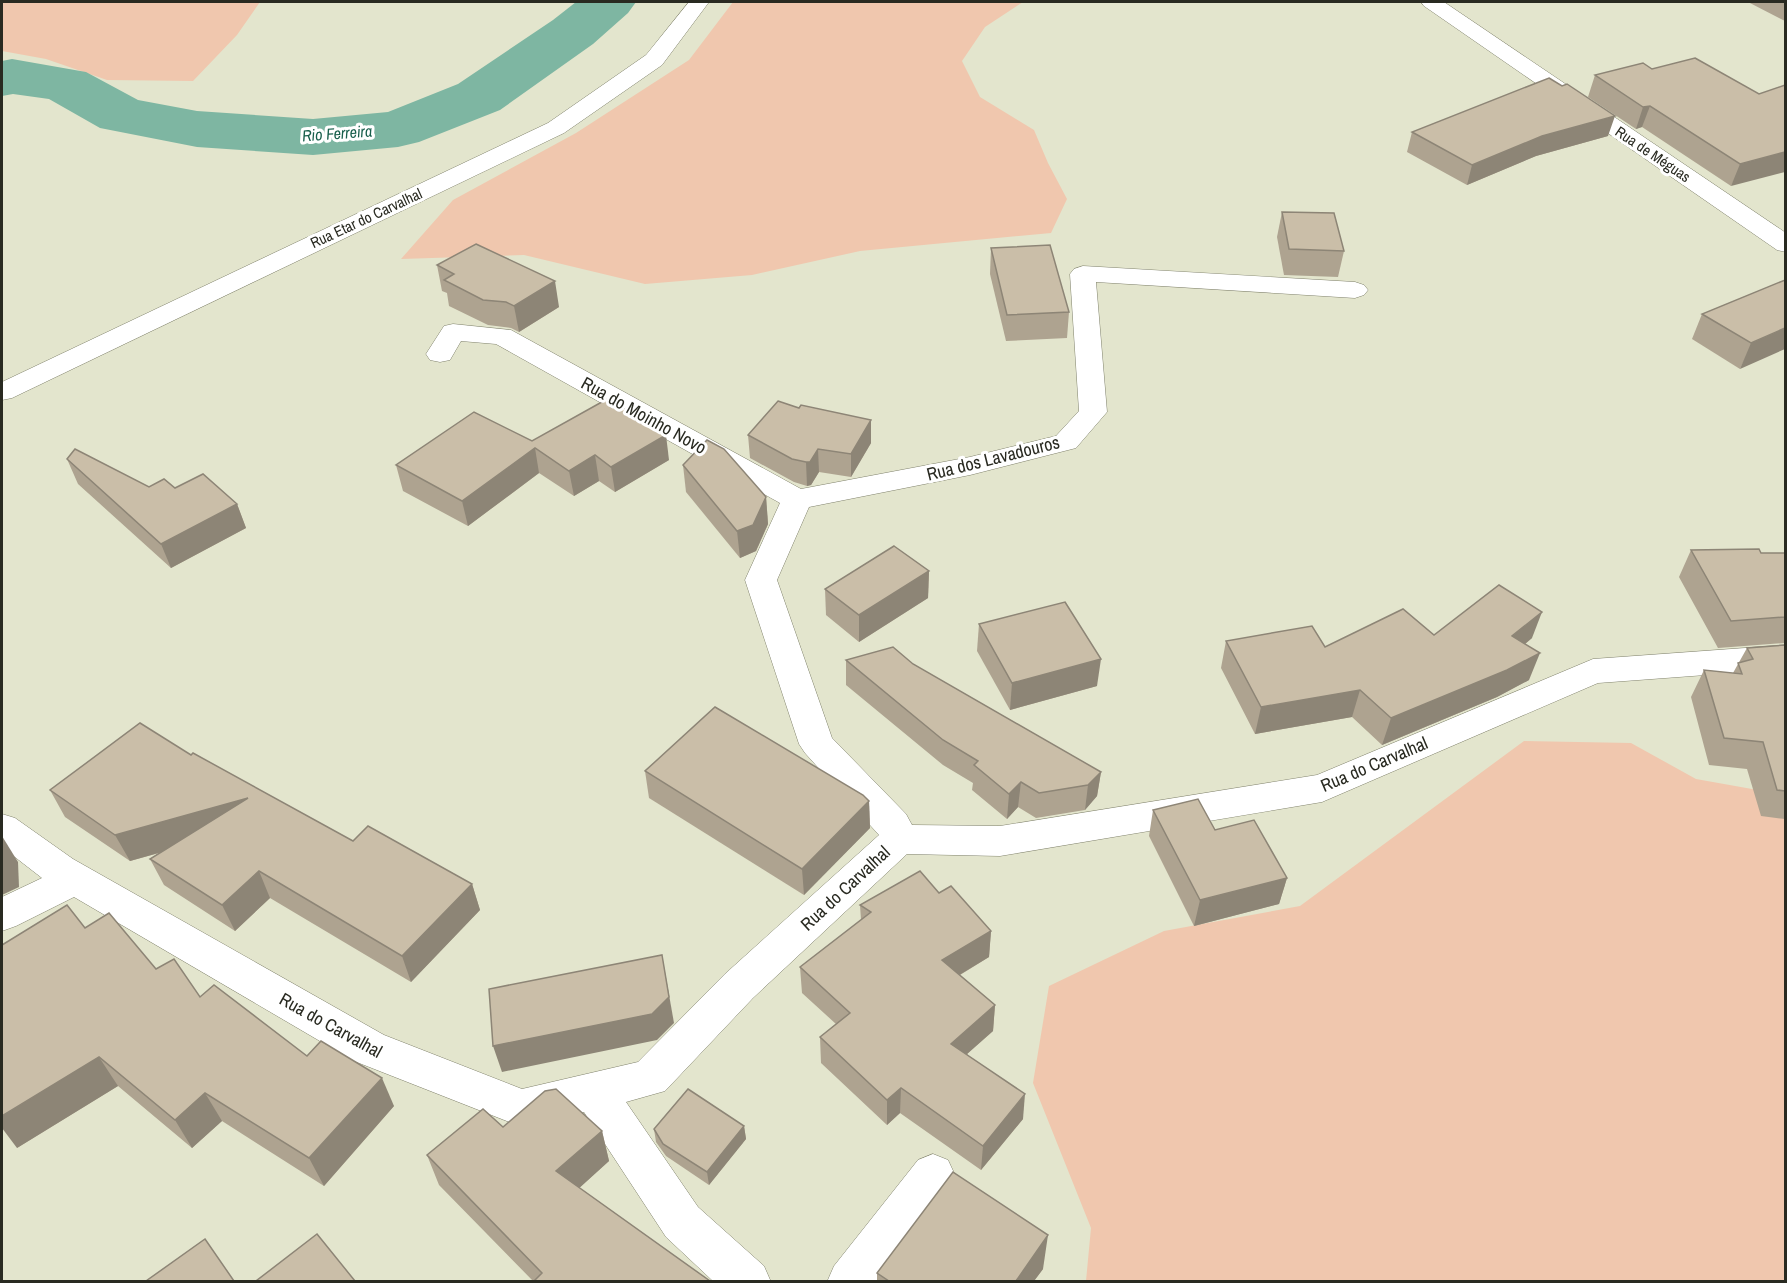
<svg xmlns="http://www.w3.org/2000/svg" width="1787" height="1283" viewBox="0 0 1787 1283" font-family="'Archivo Narrow',sans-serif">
<rect width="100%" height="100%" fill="#e3e5cd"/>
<!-- green -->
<g fill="#f0c7ae">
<polygon points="2,2 260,2 237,35 193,81 107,80 46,59 2,51"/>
<polygon points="733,2 1023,2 985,27 962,61 980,97 1034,130 1048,163 1067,199 1051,233 860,251 752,275 645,284 524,255 401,259 453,200 576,133 689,60"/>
<polygon points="1524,741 1631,743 1696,779 1785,795 1785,1281 1086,1281 1091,1228 1033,1083 1049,986 1164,931 1300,906"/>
</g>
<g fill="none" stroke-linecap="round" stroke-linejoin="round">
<!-- river -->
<polygon fill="#7eb6a2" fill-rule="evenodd" points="576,2 636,2 628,13 593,44 500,110 419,142 398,147 313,155 197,147 100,128 49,99 13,94 2,96 2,61 12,59 86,72 138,100 197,111 313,119 388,112 458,84 553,20"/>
<!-- minor casing -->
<g stroke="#80826c" stroke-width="1">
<g id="minor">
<polygon points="689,2 709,2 662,65 564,133 12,398 2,400 2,382 548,123 646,55"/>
<polygon points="1421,2 1444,2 1786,233 1786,252 1777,250 1424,6"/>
<polygon points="1083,266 1355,282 1364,285 1368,290 1364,295 1355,298 1096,282 1107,412 1076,448 970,475 809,507 777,580 832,738 906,814 912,825 1000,826 1317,775 1593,659 1786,645 1786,669 1598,683 1322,802 1000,856 907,854 753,998 665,1091 626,1102 698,1207 764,1266 771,1282 714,1282 666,1237 584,1112 522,1127 354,1061 74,897 16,926 2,931 2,897 42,878 2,847 2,814 15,818 73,859 384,1035 522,1089 638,1062 725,974 879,835 805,753 799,744 745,580 780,503 496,344 461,341 450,360 440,362 430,360 426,354 444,326 453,324 511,330 801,489 970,457 1056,436 1079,411 1070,274 1074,269"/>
<polygon points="933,1154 948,1160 955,1175 948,1190 879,1282 827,1282 834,1266 918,1160"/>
</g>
</g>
<!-- minor -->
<use href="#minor" fill="#fff" fill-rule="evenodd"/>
</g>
<!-- wall -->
<g fill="#aea390">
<polygon points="1748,2 1785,2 1785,21"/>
<polygon points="1652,69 1759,94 1785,85 1731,186 1642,127 1636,129 1588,97 1595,75"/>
<polygon points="1412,132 1608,136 1536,156 1467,185 1407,152"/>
<polygon points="1282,212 1344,251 1338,277 1284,275 1277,237"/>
<polygon points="991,248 1069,312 1067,338 1006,341 990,274"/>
<polygon points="437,265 559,307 519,332 511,328 488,325 449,306 447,293 442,291"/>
<polygon points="1785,280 1740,369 1692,339 1702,314"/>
<polygon points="799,408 871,420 871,443 851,477 819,472 811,485 807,486 794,482 750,458 748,435"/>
<polygon points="532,441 669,460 615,492 599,481 574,496 539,473 468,526 403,491 396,465"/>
<polygon points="67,459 149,487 175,488 237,504 246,528 171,568 78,484"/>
<polygon points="683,465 766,497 768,524 756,551 740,558 686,492"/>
<polygon points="1691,550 1761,553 1785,553 1785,643 1718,648 1679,577"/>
<polygon points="929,571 928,598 859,642 826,615 825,589"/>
<polygon points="979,624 1097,686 1010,710 977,651"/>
<polygon points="1434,635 1532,638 1525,644 1529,680 1497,697 1382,745 1352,717 1255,734 1221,668 1226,641 1325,647"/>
<polygon points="1785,645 1785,819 1761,816 1747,769 1709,765 1691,697 1704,670 1733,673 1747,648"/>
<polygon points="846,660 913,664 1101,772 1097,796 1085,810 1036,818 1018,807 1007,819 972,790 973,783 943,765 846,685"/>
<polygon points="191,755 353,841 472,884 480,910 411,982 270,898 235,931 164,885 150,859 159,853 130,861 65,817 50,790"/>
<polygon points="645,771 869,801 870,828 804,895 649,798"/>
<polygon points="1153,810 1215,830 1287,878 1279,904 1194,926 1149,836"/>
<polygon points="939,893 991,931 989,957 960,975 995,1005 993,1031 967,1054 1023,1119 981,1170 900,1113 887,1125 821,1063 820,1037 836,1024 802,993 800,967 861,920 860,905"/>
<polygon points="85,928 156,969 200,997 307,1056 394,1106 324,1186 222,1121 192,1148 118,1086 17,1148"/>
<polygon points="744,1126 746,1139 709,1185 666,1156 656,1142 654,1129"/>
<polygon points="503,1127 602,1131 609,1161 579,1188 710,1281 533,1281 439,1185 427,1155"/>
<polygon points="1043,1269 1034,1281 877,1281 877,1273"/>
</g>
<!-- shaded-wall -->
<g fill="#8d8576">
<polygon points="1650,106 1642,127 1636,129 1643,107"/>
<polygon points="1615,116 1608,136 1536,156 1467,185 1472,165 1542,136"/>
<polygon points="1785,152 1785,172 1731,186 1740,164"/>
<polygon points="555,281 559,307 519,332 514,306"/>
<polygon points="1785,328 1785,349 1740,369 1751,343"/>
<polygon points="871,420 871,443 851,477 851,454"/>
<polygon points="666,435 669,460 615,492 611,467"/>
<polygon points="535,448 539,473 468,526 462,501"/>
<polygon points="818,449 819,472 811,485 807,486 806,462"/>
<polygon points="595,455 599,481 574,496 569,471"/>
<polygon points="766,497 768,524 756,551 740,558 737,531"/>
<polygon points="237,504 246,528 171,568 161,544"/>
<polygon points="929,571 928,598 859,642 859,615"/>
<polygon points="1542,612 1532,638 1502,663 1512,636"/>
<polygon points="1540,653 1529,680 1497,697 1382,745 1391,718"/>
<polygon points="1101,659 1097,686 1010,710 1012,683"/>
<polygon points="1360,690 1352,717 1255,734 1261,707"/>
<polygon points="1101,772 1097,796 1085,810 1088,785"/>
<polygon points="1021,782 1018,807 1007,819 1009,794"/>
<polygon points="248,798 260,824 130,861 115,835"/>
<polygon points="869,801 870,828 804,895 802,869"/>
<polygon points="2,836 18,862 19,887 2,895"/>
<polygon points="259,871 270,898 235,931 222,905"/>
<polygon points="1287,878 1279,904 1194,926 1200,900"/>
<polygon points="472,884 480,910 411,982 402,956"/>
<polygon points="991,931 989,957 941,986 942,960"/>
<polygon points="662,955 674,1023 657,1040 502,1072 493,1046"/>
<polygon points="995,1005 993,1031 950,1069 951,1044"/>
<polygon points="99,1057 118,1086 17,1148 2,1128 2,1116"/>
<polygon points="382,1078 394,1106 324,1186 309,1158"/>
<polygon points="901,1088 900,1113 887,1125 887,1100"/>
<polygon points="205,1093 222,1121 192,1148 175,1120"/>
<polygon points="1025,1094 1023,1119 981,1170 983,1146"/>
<polygon points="744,1126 746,1139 709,1185 707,1172"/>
<polygon points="602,1131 609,1161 565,1201 556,1171"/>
<polygon points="1048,1235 1043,1269 1034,1281 1016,1281"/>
</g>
<!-- building -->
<g fill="#cabea8" stroke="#8d8576" stroke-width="1.5">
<polygon points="1695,58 1759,94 1785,85 1785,152 1740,164 1650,106 1643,107 1595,75 1643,63 1652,69"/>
<polygon points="1549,78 1562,86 1567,84 1615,116 1542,136 1472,165 1412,132"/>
<polygon points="1282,212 1334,213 1344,251 1289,249"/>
<polygon points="476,244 555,281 514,306 506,302 483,300 444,280 454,274 437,265"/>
<polygon points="1050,245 1069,312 1007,315 991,248"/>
<polygon points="1785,280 1785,328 1751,343 1702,314"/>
<polygon points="609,398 666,435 611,467 595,455 569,471 535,448 462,501 396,465 474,412 532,441"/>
<polygon points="778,401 799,408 801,405 871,420 851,454 818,449 810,462 806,462 792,459 748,435"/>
<polygon points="707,440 724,449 766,497 753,525 737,531 683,465"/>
<polygon points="75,449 149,487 164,479 175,488 203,474 237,504 161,544 67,459"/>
<polygon points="894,546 929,571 859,615 825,589"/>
<polygon points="1759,549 1761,553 1785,553 1785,617 1731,621 1691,550"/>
<polygon points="1499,585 1542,612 1512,636 1540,653 1507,670 1391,718 1360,690 1261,707 1226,641 1312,626 1325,647 1403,609 1434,635"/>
<polygon points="1065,602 1101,659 1012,683 979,624"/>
<polygon points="1785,645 1785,791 1777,790 1763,742 1724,738 1704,670 1742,674 1738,663 1753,659 1747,648"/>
<polygon points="893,647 913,664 1101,772 1088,785 1039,793 1021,782 1009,794 974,765 978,761 943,740 846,660"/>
<polygon points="715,707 863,795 869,801 802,869 645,771"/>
<polygon points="140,723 191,755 193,753 353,841 368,826 472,884 402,956 259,871 222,905 150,859 248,798 115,835 50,790"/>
<polygon points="1198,799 1215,830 1254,820 1287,878 1200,900 1153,810"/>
<polygon points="920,871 939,893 951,886 991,931 942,960 995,1005 951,1044 1025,1094 983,1146 901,1088 887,1100 820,1037 850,1013 800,967 871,912 860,905"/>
<polygon points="67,905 85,928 109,913 156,969 174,959 200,997 214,985 307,1056 321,1041 382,1078 309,1158 205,1093 175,1120 99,1057 2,1116 2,945"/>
<polygon points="662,955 669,997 652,1014 493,1046 489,989"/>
<polygon points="556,1089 602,1131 556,1171 710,1281 534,1281 542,1273 427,1155 483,1109 503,1127 545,1091"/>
<polygon points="688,1089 744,1126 707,1172 663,1144 654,1129"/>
<polygon points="953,1172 1048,1235 1016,1281 889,1281 877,1273"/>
<polygon points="317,1234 355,1281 256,1281"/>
<polygon points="205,1239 234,1281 146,1281"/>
</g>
<g text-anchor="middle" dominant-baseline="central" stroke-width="6" stroke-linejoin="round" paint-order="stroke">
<!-- far-street labels -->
<g font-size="15" fill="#292a21" stroke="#fff">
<text transform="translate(1653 154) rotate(34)">Rua de Méguas</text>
<text transform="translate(366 218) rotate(-25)">Rua Etar do Carvalhal</text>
</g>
<!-- far-water labels -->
<g font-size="16" font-style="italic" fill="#175e4b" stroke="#fff">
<text transform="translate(337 133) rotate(-4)">Rio Ferreira</text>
</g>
<!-- street labels -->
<g font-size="18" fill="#292a21" stroke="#fff">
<text transform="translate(644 415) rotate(29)">Rua do Moinho Novo</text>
<text transform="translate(993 458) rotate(-14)">Rua dos Lavadouros</text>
<text transform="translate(1374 764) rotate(-23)">Rua do Carvalhal</text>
<text transform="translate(845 888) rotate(-43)">Rua do Carvalhal</text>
<text transform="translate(331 1025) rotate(29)">Rua do Carvalhal</text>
</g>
</g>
<!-- border -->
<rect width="1787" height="1283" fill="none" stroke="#292a21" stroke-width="6"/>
</svg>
